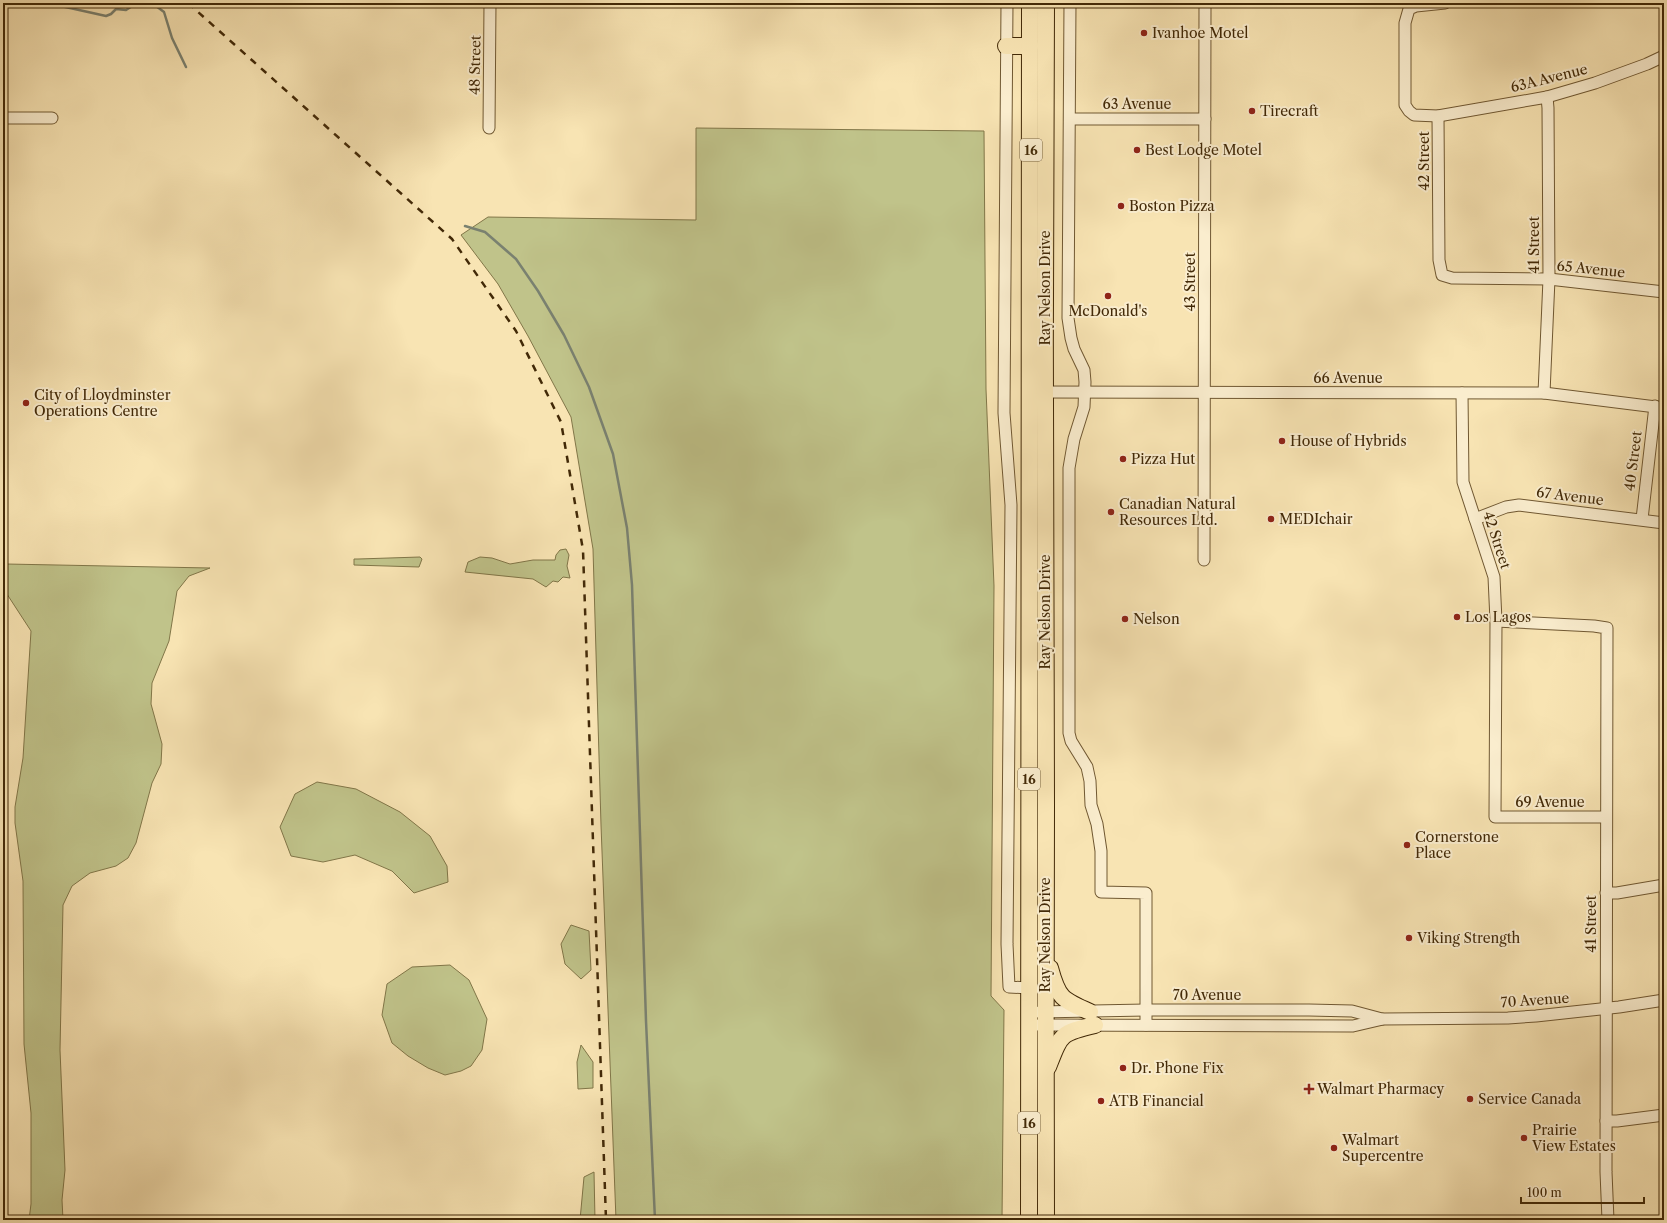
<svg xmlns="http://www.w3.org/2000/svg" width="1667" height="1223" viewBox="0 0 1667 1223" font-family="'Libre Caslon Text',serif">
<rect width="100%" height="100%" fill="#f8e4b3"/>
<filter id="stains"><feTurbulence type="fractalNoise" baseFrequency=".005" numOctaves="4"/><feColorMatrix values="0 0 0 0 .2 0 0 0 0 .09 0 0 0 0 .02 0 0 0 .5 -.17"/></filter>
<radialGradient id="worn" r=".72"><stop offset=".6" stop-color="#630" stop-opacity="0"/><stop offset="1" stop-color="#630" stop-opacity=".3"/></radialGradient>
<!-- green -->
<g fill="#c0c38a" stroke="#817648">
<polygon points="696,128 984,131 986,389 994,586 991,996 1004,1010 1002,1220 616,1220 601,825 593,549 571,417 528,336 498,284 461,235 488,217 696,220"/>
<polygon points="566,549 569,555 567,566 570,578 563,577 558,582 553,581 546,587 533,579 465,572 468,562 480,557 492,558 510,564 533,560 555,560 556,555 560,550"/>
<polygon points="420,557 422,559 419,567 354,565 354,559 358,559"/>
<polygon points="6,564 210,568 189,576 177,591 169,641 152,683 151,704 162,744 161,764 152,783 136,843 128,858 116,866 90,873 72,886 63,905 60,1050 65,1170 62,1200 63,1220 29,1220 31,1204 31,1113 24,1044 23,881 15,823 15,807 23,758 31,631 3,588"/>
<polygon points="317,782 356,789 400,812 430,836 447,866 448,882 414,893 392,871 355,855 323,862 291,856 280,827 295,794"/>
<polygon points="571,925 589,931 591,970 581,979 565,964 561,944"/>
<polygon points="450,965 469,980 487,1019 482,1050 471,1066 461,1071 445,1075 428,1068 408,1056 392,1043 382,1015 387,984 412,967"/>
<polygon points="581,1045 593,1062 593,1088 578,1089 577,1062"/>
<polygon points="594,1172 595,1220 580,1220 584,1177"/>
</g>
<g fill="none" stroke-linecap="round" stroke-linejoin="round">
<!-- stream -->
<g stroke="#7a8170" stroke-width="2.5">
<polyline points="52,4 106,16 111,14 116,9 126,10 134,5 145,4 156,6 164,12 172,38 186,67"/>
<polyline points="465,226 485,232 516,259 538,291 564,335 589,387 613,454 627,528 632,585 646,1021 655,1220"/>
</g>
<!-- minor casing -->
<g stroke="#705832" stroke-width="13">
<g id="minor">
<polyline points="1007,3 1004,413 1011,505 1007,944 1009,987 1029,988"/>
<polyline points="1070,3 1068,318 1071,338 1074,349 1084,370 1085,382 1084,407 1074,439 1069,468 1069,733 1071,741 1087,767 1090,781 1091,805 1097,824 1101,851 1101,892 1146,893 1146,1025"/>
<polyline points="1445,3 1416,6 1409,9 1405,23 1405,105 1409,111 1414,115 1438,116 1547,97 1595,83 1647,64 1664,56"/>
<polyline points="1438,116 1439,260 1442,275 1452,278 1549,279 1664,292"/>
<polyline points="3,118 52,118"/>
<polyline points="1070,119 1205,119"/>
<polyline points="489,128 490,3"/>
<polyline points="1038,392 1544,393 1664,408"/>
<polyline points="1462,393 1463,482 1494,577 1496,621 1495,817 1605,817"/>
<polyline points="1544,393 1549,279 1548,108 1547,97"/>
<polyline points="1475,519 1506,507 1519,505 1664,523"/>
<polyline points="1642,519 1655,406"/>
<polyline points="1204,560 1205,3"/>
<polyline points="1496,621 1594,626 1607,628 1606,1172 1608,1220"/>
<polyline points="1606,893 1617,893 1664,885"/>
<polyline points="1039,1012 1146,1010 1309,1010 1352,1011 1382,1019"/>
<polyline points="1038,1025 1353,1026 1383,1019 1508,1018 1536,1016 1619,1007 1664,1000"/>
<polyline points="1606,1121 1617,1121 1664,1115"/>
</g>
</g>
<!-- highway casing -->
<g stroke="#422907" stroke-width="18">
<g id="highway">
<polyline points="1006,46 1030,46"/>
<path d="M 1050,968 C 1058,998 1062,1000 1090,1012"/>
<path d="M 1048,1067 C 1061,1034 1060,1033 1095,1025"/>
<polyline points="1029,1220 1030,3"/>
<path d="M 1046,1220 C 1045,1081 1046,943 1046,804 C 1045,537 1044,270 1046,3"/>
</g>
</g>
<!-- minor -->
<use href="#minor" stroke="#faedce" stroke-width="11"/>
<!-- highway -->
<use href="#highway" stroke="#f8e4b3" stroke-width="16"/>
<!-- rail -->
<polyline stroke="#422907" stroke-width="2.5" stroke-dasharray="7 7" stroke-linecap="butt" points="188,3 452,239 516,331 561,422 583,550 606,1220"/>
</g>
<!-- markers -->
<g fill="#8f2418" stroke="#faedce" stroke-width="1.5">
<circle cx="1144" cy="33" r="4"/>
<circle cx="1252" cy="111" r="4"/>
<circle cx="1137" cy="150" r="4"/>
<circle cx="1121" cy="206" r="4"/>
<circle cx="1108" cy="296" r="4"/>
<circle cx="26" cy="403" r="4"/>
<circle cx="1282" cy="441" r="4"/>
<circle cx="1123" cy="459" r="4"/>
<circle cx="1111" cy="512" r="4"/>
<circle cx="1271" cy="519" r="4"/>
<circle cx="1457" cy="617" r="4"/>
<circle cx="1125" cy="619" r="4"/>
<circle cx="1407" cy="845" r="4"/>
<circle cx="1409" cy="938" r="4"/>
<circle cx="1123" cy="1068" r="4"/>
<path d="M1307 1083h4v4h4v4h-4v4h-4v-4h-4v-4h4z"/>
<circle cx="1470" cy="1099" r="4"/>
<circle cx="1101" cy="1101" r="4"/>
<circle cx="1524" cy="1138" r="4"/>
<circle cx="1334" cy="1148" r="4"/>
</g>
<g text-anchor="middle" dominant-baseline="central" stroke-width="4" stroke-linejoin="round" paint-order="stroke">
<!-- shield labels -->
<g fill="#faedce" stroke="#796443" stroke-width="1">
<rect x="1020" y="139" width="22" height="22" rx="3"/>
<rect x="1018" y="768" width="22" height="22" rx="3"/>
<rect x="1018" y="1112" width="22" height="22" rx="3"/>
</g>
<g font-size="13" font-weight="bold" fill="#422907">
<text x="1031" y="150">16</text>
<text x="1029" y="779">16</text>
<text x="1029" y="1123">16</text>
</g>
<!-- poi labels -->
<g font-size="14" fill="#422907" stroke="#faedce" text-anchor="start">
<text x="1152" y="33">Ivanhoe Motel</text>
<text x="1260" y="111">Tirecraft</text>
<text x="1145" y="150">Best Lodge Motel</text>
<text x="1129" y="206">Boston Pizza</text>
<text x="1108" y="311" text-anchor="middle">McDonald's</text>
<text x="34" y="395">City of Lloydminster<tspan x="34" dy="16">Operations Centre</tspan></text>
<text x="1290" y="441">House of Hybrids</text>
<text x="1131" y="459">Pizza Hut</text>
<text x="1119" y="504">Canadian Natural<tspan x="1119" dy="16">Resources Ltd.</tspan></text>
<text x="1279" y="519">MEDIchair</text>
<text x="1465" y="617">Los Lagos</text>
<text x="1133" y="619">Nelson</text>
<text x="1415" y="837">Cornerstone<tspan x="1415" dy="16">Place</tspan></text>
<text x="1417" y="938">Viking Strength</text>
<text x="1131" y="1068">Dr. Phone Fix</text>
<text x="1317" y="1089">Walmart Pharmacy</text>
<text x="1478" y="1099">Service Canada</text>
<text x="1109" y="1101">ATB Financial</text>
<text x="1532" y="1130">Prairie<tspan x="1532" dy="16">View Estates</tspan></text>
<text x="1342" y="1140">Walmart<tspan x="1342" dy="16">Supercentre</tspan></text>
</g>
<!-- street labels -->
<g font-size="14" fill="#422907" stroke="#faedce">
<text transform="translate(475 65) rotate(-89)">48 Street</text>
<text transform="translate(1549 78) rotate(-14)">63A Avenue</text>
<text x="1137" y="104">63 Avenue</text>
<text transform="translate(1424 161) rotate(-90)">42 Street</text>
<text transform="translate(1534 245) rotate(-90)">41 Street</text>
<text transform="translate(1591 269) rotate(6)">65 Avenue</text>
<text transform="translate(1190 282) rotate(-90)">43 Street</text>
<text transform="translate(1045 288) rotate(-90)">Ray Nelson Drive</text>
<text x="1348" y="378">66 Avenue</text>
<text transform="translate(1633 461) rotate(-83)">40 Street</text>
<text transform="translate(1570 496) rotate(7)">67 Avenue</text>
<text transform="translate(1497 540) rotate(72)">42 Street</text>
<text transform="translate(1045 612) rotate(-90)">Ray Nelson Drive</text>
<text x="1550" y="802">69 Avenue</text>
<text transform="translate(1591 924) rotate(-90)">41 Street</text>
<text transform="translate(1045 935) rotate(-90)">Ray Nelson Drive</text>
<text x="1207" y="995">70 Avenue</text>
<text transform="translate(1535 1000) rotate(-4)">70 Avenue</text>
</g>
</g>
<!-- margin -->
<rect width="1667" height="1223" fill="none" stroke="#f8e4b3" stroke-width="16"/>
<rect x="4" y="4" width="1659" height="1215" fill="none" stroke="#422907" stroke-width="2"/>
<rect x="8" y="8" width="1651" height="1207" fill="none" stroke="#422907"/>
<!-- scale -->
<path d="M1521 1197v6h123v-6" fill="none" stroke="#422907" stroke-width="2"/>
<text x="1527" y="1197" font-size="12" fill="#422907" stroke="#faedce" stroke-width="3" paint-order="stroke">100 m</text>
<rect width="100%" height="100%" filter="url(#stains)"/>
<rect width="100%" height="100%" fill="url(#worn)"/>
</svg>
